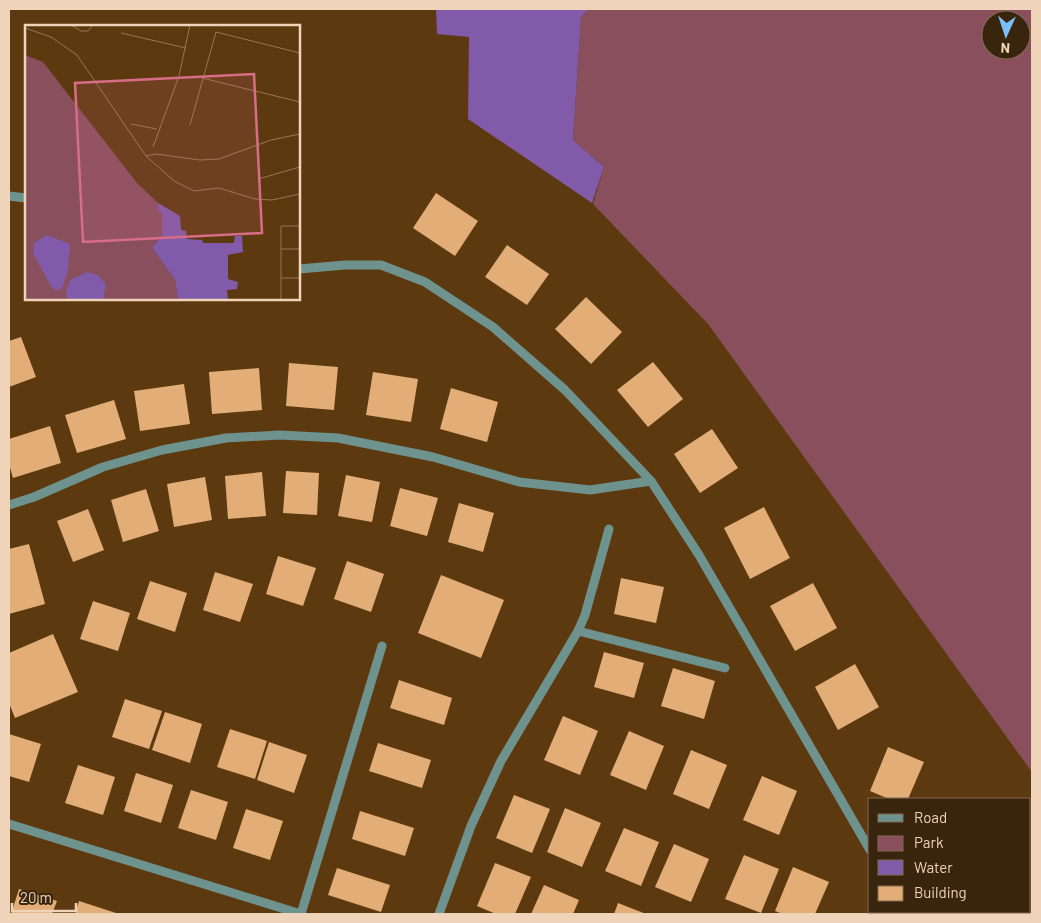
<svg xmlns="http://www.w3.org/2000/svg" width="1041" height="923" viewBox="0 0 1041 923" font-family="Barlow,sans-serif">
<rect width="100%" height="100%" fill="#5d390f"/>
<!-- green -->
<path fill="#894f5c" fill-rule="evenodd" d="M 589,9 L 1032,9 L 1032,772 L 708,324 L 593,204 L 604,167 L 573,140 L 581,17 ZM 991,20 L 1021,20 L 1021,50 L 991,50 Z"/>
<!-- water -->
<polygon fill="#815ba9" points="436,9 589,9 581,17 573,140 604,167 592,203 468,119 469,37 437,34"/>
<!-- building -->
<g fill="#e3ad77">
<polygon points="436,193 478,221 455,256 413,228"/>
<polygon points="507,245 549,274 527,305 485,277"/>
<polygon points="586,297 622,332 591,364 555,329"/>
<polygon points="21,337 36,377 9,387 9,341"/>
<polygon points="653,362 683,399 648,427 617,390"/>
<polygon points="289,363 338,367 334,410 286,406"/>
<polygon points="259,368 262,410 212,414 209,372"/>
<polygon points="373,372 418,379 411,422 366,415"/>
<polygon points="184,384 190,424 140,431 134,391"/>
<polygon points="451,388 498,402 487,442 440,429"/>
<polygon points="114,400 126,439 77,453 65,415"/>
<polygon points="50,426 61,463 13,478 9,464 9,439"/>
<polygon points="712,429 738,468 700,493 674,454"/>
<polygon points="286,471 319,473 317,515 283,513"/>
<polygon points="262,472 266,516 228,519 225,476"/>
<polygon points="346,475 380,482 372,522 338,516"/>
<polygon points="205,477 212,520 174,527 167,484"/>
<polygon points="400,488 438,498 427,536 390,526"/>
<polygon points="146,489 159,531 123,542 111,500"/>
<polygon points="459,503 494,513 483,552 448,542"/>
<polygon points="764,507 790,558 750,579 724,528"/>
<polygon points="88,509 104,550 73,562 57,521"/>
<polygon points="29,544 45,604 9,614 9,549"/>
<polygon points="278,556 316,568 303,606 266,594"/>
<polygon points="347,561 384,574 371,612 334,599"/>
<polygon points="215,572 253,584 240,622 203,610"/>
<polygon points="441,575 504,600 481,658 418,633"/>
<polygon points="621,578 664,587 656,623 614,614"/>
<polygon points="150,581 187,593 175,632 137,619"/>
<polygon points="813,583 837,628 795,651 770,606"/>
<polygon points="93,601 130,613 118,651 80,639"/>
<polygon points="53,634 78,692 15,718 9,703 9,653"/>
<polygon points="604,652 644,663 634,698 594,687"/>
<polygon points="855,664 879,707 838,730 815,687"/>
<polygon points="673,668 715,681 704,719 661,706"/>
<polygon points="399,680 452,698 444,725 390,708"/>
<polygon points="125,699 162,711 149,749 112,737"/>
<polygon points="165,712 202,724 190,763 152,750"/>
<polygon points="563,716 598,731 580,775 544,760"/>
<polygon points="230,729 267,741 255,779 217,767"/>
<polygon points="629,731 664,746 646,790 610,775"/>
<polygon points="9,734 41,744 29,782 9,776"/>
<polygon points="269,742 307,755 294,793 257,780"/>
<polygon points="378,743 431,760 422,788 369,771"/>
<polygon points="888,747 924,762 908,799 889,799 870,791"/>
<polygon points="691,750 727,765 709,809 673,794"/>
<polygon points="78,765 115,777 103,815 65,803"/>
<polygon points="136,773 173,785 161,823 124,811"/>
<polygon points="762,776 797,791 779,835 743,820"/>
<polygon points="191,790 228,802 216,840 178,828"/>
<polygon points="514,795 550,809 532,853 496,838"/>
<polygon points="565,808 601,823 582,867 547,852"/>
<polygon points="246,809 283,821 270,860 233,848"/>
<polygon points="360,811 414,828 405,856 352,839"/>
<polygon points="624,828 659,842 641,886 605,871"/>
<polygon points="674,844 709,859 691,902 655,887"/>
<polygon points="744,855 779,869 761,913 725,899"/>
<polygon points="495,863 531,877 515,914 496,914 477,906"/>
<polygon points="793,867 829,882 815,914 783,914 775,911"/>
<polygon points="337,868 390,885 381,912 328,895"/>
<polygon points="544,885 579,900 573,914 531,914"/>
<polygon points="19,889 57,901 52,914 11,914"/>
<polygon points="79,901 116,913 116,914 75,914"/>
<polygon points="618,903 646,914 614,914"/>
<polygon points="961,912 1002,912 1001,914 959,914"/>
</g>
<g fill="none" stroke-linecap="round" stroke-linejoin="round">
<!-- minor -->
<g stroke="#6e938e" stroke-width="9">
<polyline points="9,196 26,198"/>
<polyline points="299,269 345,265 381,265 425,282 493,327 565,390 651,481 699,555 870,850"/>
<polyline points="9,505 34,497 103,467 162,450 226,438 280,435 338,438 433,457 519,482 590,490 651,481"/>
<polyline points="578,631 725,668"/>
<polyline points="9,824 301,914"/>
<polyline points="906,912 907,914"/>
<polyline points="301,914 382,646"/>
<polyline points="439,914 471,826 501,761 578,631 585,615 609,529"/>
</g>
</g>
<!-- overview -->
<g transform="translate(25 25)">
<rect width="275" height="275" fill="#5d390f"/>
<path d="M 0,30 L 18,37 L 112,158 L 133,178 L 132,184 L 137,189 L 137,210 L 127,223 L 150,255 L 153,275 L 0,275 Z" fill="#894f5c"/>
<path d="M 133,178 L 155,191 L 156,205 L 161,206 L 162,214 L 177,215 L 178,218 L 209,218 L 210,211 L 217,211 L 218,227 L 203,230 L 203,254 L 213,257 L 212,264 L 202,265 L 203,275 L 153,275 L 150,255 L 127,223 L 137,210 L 137,189 L 132,184 ZM 22,210 L 45,219 L 43,245 L 38,261 L 33,266 L 27,263 L 8,228 L 9,218 ZM 62,247 L 73,250 L 81,259 L 78,275 L 43,275 L 41,267 L 45,255 Z" fill="#815ba9"/>
<path fill="none" stroke="#987753" stroke-width="1" d="M 46,0 L 56,6 L 63,6 L 68,0M 0,3 L 26,12 L 52,30 L 121,131 L 149,156 L 169,166 L 194,163 L 230,174 L 247,175 L 275,169M 96,8 L 161,23M 177,53 L 275,77M 106,99 L 132,104M 165,100 L 191,7 L 275,28M 128,122 L 154,51 L 165,0M 121,131 L 131,129 L 175,135 L 194,134 L 246,115 L 275,109M 233,154 L 275,142M 256,224 L 275,224M 256,253 L 275,253M 256,275 L 256,201 L 275,201"/>
<path fill="#d76d86" fill-opacity="0.15" stroke="#d76d86" stroke-width="2.5" d="M 229,49 L 237,208 L 58,217 L 50,58 Z"/>
<rect width="275" height="275" fill="none" stroke="#f0d4ba" stroke-width="2.5"/>
</g>
<!-- border -->
<rect width="1041" height="923" fill="none" stroke="#f0d4ba" stroke-width="20"/>
<!-- legend -->
<rect x="868" y="798" width="162" height="115" fill="#39240d" stroke="#826a52"/>
<rect x="878" y="814" width="25" height="8" fill="#6e938e" stroke="#826a52"/>
<text x="914" y="823" font-size="15" fill="#f0d4ba">Road</text>
<rect x="878" y="836" width="25" height="15" fill="#894f5c" stroke="#826a52"/>
<text x="914" y="848" font-size="15" fill="#f0d4ba">Park</text>
<rect x="878" y="860" width="25" height="15" fill="#815ba9" stroke="#826a52"/>
<text x="914" y="873" font-size="15" fill="#f0d4ba">Water</text>
<rect x="878" y="886" width="25" height="15" fill="#e3ad77" stroke="#826a52"/>
<text x="914" y="898" font-size="15" fill="#f0d4ba">Building</text>
<!-- north arrow -->
<g transform="translate(1006 35) rotate(183)"><circle r="24" fill="#39240d" stroke="#826a52"/>
<path d="M0-4L9 19L0 12L-9 19Z" fill="#7abff8"/>
<text y="-8" font-size="14" font-weight="bold" text-anchor="middle" fill="#f0d4ba">N</text>
</g>
<!-- scale -->
<path d="M12 903v8h64v-8" fill="none" stroke="#f0d4ba" stroke-width="2.5"/>
<text x="20" y="903" font-size="15" fill="#f0d4ba" stroke="#39240d" stroke-width="4" paint-order="stroke">20 m</text>
</svg>
